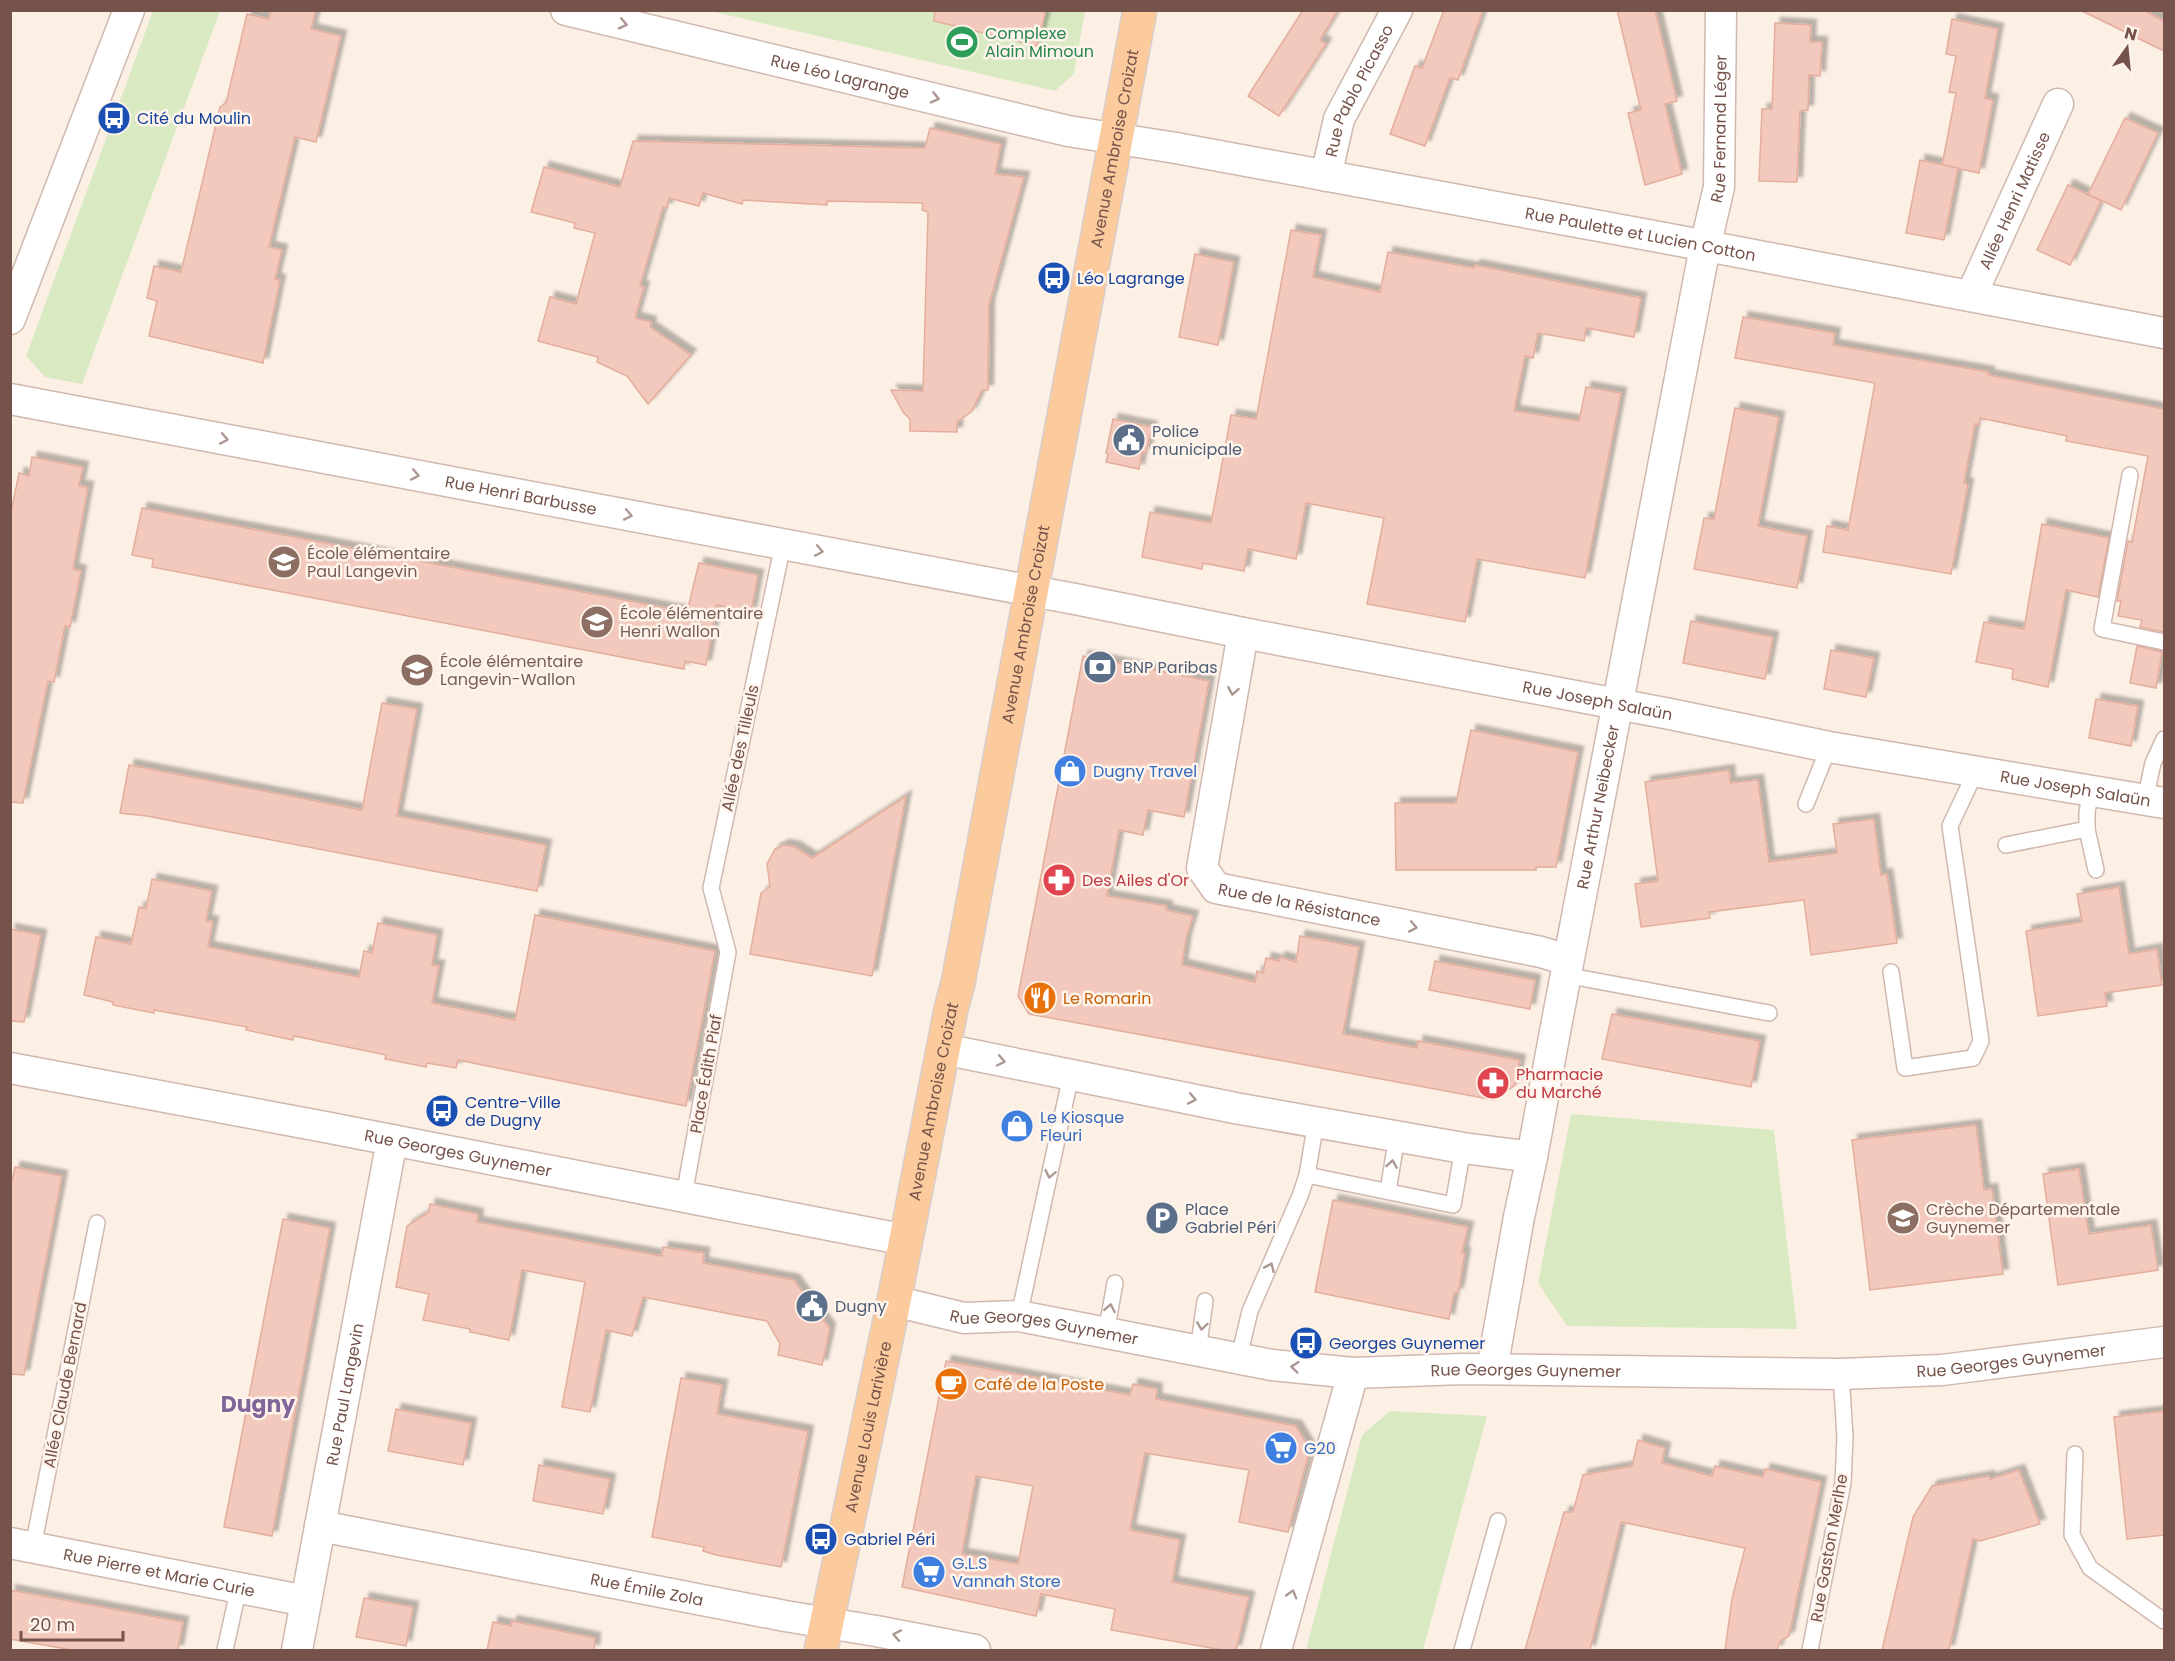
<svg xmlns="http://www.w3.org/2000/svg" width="2175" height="1661" viewBox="0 0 2175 1661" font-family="Poppins,sans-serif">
<defs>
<filter id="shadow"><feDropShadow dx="5.5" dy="-5.5" stdDeviation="1.5" flood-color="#0004"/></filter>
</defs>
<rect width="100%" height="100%" fill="#fcf0e5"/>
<!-- green -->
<g fill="#d9eac3">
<polygon points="153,11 220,11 82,384 45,377 26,356"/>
<polygon points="710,11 1085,11 1074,74 1055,91"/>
<polygon points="1571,1114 1774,1130 1797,1329 1567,1326 1538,1283"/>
<polygon points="1390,1411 1487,1416 1423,1650 1306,1650 1362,1435"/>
</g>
<!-- building -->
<g fill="#f2c9bc" stroke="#e4ad9c" stroke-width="1.5" fill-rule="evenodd" filter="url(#shadow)">
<polygon points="271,10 316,10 311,29 341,36 316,142 295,137 269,247 282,250 275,279 280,280 263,363 149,336 157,301 147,298 154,266 181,272 220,107 226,103 247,14 269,19"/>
<polygon points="935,10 1046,10 1037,46 934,21"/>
<polygon points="1303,10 1338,10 1320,40 1326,44 1279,116 1248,96"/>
<polygon points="1444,10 1483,10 1458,80 1450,78 1425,146 1390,134 1415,66 1422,68"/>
<polygon points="1617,10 1655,10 1677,101 1665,104 1682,174 1645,185 1628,113 1641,110"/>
<polygon points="2080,10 2143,10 2164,21 2164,51"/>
<polygon points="1952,19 1998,29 1985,98 1993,100 1979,173 1942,165 1956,93 1949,92 1956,56 1946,54"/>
<polygon points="1775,23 1811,25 1810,42 1822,42 1820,76 1809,75 1808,110 1800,111 1797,182 1759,181 1762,109 1772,109"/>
<polygon points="2125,118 2158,133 2121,210 2088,194"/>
<polygon points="930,128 1001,144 995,174 1024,177 989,305 988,390 982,390 972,411 957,422 957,432 910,431 910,419 903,412 891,390 923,391 928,212 922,210 923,203 827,201 827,205 743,200 742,204 703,193 699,206 669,198 667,208 663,207 640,286 644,287 635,318 651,322 650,327 691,355 648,404 627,376 597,362 598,357 538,341 550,297 576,304 595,233 574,228 575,223 531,212 544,167 620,187 633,141 925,148"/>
<polygon points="1920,160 1958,168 1944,240 1906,233"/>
<polygon points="2068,185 2101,201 2070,265 2037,250"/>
<polygon points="1291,230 1321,235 1313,277 1380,292 1388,252 1474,268 1475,265 1641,298 1634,337 1586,328 1584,341 1538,333 1533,358 1525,356 1514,411 1579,421 1586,387 1621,393 1585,578 1477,559 1465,622 1367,604 1384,518 1306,503 1296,559 1248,549 1244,571 1203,563 1202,569 1142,557 1150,512 1211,523 1231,415 1256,419"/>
<polygon points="1195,254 1234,262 1218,345 1179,337"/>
<polygon points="1743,317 1835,333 1833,345 1989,372 1988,375 2164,409 2164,632 2140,627 2142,620 2118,616 2121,601 2117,601 2128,541 2132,542 2148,456 2066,441 2067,436 1980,418 1979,425 1975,424 1964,483 1968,484 1951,574 1823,552 1827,526 1848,530 1875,383 1735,358"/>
<polygon points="1735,408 1779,417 1758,526 1807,536 1797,588 1694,569 1704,518 1714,519"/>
<polygon points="1113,419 1152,427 1146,453 1142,452 1139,469 1106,462 1108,454 1106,453"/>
<polygon points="32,457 83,467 79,486 88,487 73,569 81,571 70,627 65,626 54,682 48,681 23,803 10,802 10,517 19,473 29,476"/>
<polygon points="142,508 687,612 699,563 758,575 751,612 717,605 706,665 685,661 684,669 152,567 153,559 132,555"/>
<polygon points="2042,524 2109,538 2098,597 2066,590 2048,687 2012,679 2013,669 1976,662 1984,622 2024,629"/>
<polygon points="1691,621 1773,637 1765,679 1683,663"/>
<polygon points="2137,646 2162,652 2156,688 2130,683"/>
<polygon points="1831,650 1874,658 1866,697 1824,689"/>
<polygon points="1083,656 1209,681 1184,817 1148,810 1143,835 1119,830 1107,896 1167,906 1166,910 1193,916 1186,939 1182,965 1255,982 1257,971 1263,973 1266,958 1279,961 1280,957 1296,962 1300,936 1359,947 1343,1034 1417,1048 1418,1041 1520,1060 1515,1085 1494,1100 1029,1014 1018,996"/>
<polygon points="2096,699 2138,706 2131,746 2089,738"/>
<polygon points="382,703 417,709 397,816 546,845 537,891 147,816 120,813 129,765 362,810"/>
<polygon points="1471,730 1578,752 1556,867 1536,867 1536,870 1396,870 1395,803 1456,803"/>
<polygon points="1729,770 1730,783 1758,780 1769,862 1837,853 1833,824 1874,819 1881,875 1887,874 1897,943 1811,955 1804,900 1709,912 1710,918 1641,927 1635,884 1658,881 1645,782"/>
<polygon points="906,796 872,976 750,954 761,893 770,887 767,864 775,849 784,845 795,847 812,858"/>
<polygon points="152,879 212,891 206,921 213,922 208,947 359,977 364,951 372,953 378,923 437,935 432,965 439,966 432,1003 515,1020 535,915 715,951 686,1106 458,1060 456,1068 427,1063 426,1067 385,1059 386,1055 294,1036 293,1040 246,1030 247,1027 154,1010 154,1013 113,1005 113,1002 84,995 96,937 131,944 139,907 146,909"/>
<polygon points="2119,887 2129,954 2157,949 2162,985 2105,993 2107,1006 2038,1016 2026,931 2082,922 2077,894"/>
<polygon points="10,929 41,935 24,1022 10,1021"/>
<polygon points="1435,961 1535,980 1530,1009 1429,990"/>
<polygon points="1612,1014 1760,1041 1751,1087 1602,1059"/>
<polygon points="1976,1125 1984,1190 1992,1189 2003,1274 1870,1290 1852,1140"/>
<polygon points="15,1167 62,1176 24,1375 10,1374 10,1189"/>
<polygon points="2079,1169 2089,1234 2151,1225 2158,1270 2058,1285 2043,1174"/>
<polygon points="1333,1200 1468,1227 1462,1253 1465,1253 1458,1293 1454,1293 1449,1319 1315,1292"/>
<polygon points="430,1204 478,1214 477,1222 662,1256 663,1247 704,1253 703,1263 794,1280 830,1329 822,1365 778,1355 780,1344 767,1321 643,1297 632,1336 606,1330 590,1412 562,1407 585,1282 522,1270 509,1340 470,1332 470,1329 423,1320 429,1294 396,1287 407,1226 429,1212"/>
<polygon points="283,1219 330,1228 272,1536 224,1527"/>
<path d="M 946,1361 L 1130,1395 L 1133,1384 L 1157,1389 L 1156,1399 L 1296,1426 L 1310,1449 L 1288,1532 L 1239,1522 L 1249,1470 L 1145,1453 L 1130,1530 L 1180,1540 L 1172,1582 L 1249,1597 L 1236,1650 L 1222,1650 L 1111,1630 L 1115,1609 L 1041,1594 L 1036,1616 L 902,1587 ZM 976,1476 L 1033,1486 L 1018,1564 L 962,1554 Z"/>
<polygon points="681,1378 722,1385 717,1414 808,1431 781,1567 716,1555 703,1551 704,1547 652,1537"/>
<polygon points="396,1409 471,1423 463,1465 388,1451"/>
<polygon points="2164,1411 2164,1535 2127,1539 2114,1417"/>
<polygon points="1638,1440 1665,1448 1662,1463 1712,1476 1715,1466 1763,1477 1765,1469 1821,1482 1789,1636 1780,1641 1777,1650 1725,1650 1732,1599 1745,1548 1621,1522 1590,1650 1525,1650 1564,1512 1573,1512 1583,1475 1632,1466"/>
<polygon points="539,1465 610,1479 603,1514 533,1501"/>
<polygon points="2019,1470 2040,1524 1980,1541 1973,1539 1949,1650 1882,1650 1913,1517 1932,1486 1989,1476 1990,1479"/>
<polygon points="10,1590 183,1622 178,1650 72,1650 10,1639"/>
<polygon points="364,1598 413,1607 406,1646 356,1637"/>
<polygon points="512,1621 595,1638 594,1650 487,1650 493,1622 511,1626"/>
</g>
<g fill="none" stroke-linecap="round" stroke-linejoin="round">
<!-- service casing -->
<g stroke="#d0b8ae" stroke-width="18">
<g id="service">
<polyline points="2130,475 2102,629 2164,642"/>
<polyline points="2145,800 2153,763 2164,739"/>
<polyline points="1806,804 1829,747"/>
<polyline points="2087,829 2096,870"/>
<polyline points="2006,845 2087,829 2087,812 2091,791"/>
<polyline points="1891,972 1905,1068 1973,1058 1981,1041 1950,826 1975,773"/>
<polyline points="1565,975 1769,1013"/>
<polyline points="1307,1175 1453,1205 1463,1148"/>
<polyline points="1388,1191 1397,1136"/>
<polyline points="684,1196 728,952 711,888 783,544"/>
<polyline points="1019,1316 1071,1075"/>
<polyline points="1106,1333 1115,1283"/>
<polyline points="1198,1351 1205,1301"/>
<polyline points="1239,1357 1250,1311 1300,1196 1307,1175 1316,1122"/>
<polyline points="2075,1454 2072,1535 2090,1568 2164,1621"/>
<polyline points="33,1547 97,1223"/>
<polyline points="225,1650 239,1587"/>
<polyline points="1462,1650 1498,1521"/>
<polyline points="1810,1650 1843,1483 1845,1437 1841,1374"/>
</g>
</g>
<!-- minor casing -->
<g stroke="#d0b8ae" stroke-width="33">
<g id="minor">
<path id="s1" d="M 566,10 L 1068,131 L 1176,148 L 1659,237 L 2164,333"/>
<path id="s2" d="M 1326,176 L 1339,119 L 1397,10"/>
<path id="s3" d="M 1971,296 L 2058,104"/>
<polyline points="10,319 129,10"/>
<path id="s4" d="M 10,399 L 1080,600 L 1243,633 L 1670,714 L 1829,747 L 2164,803"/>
<path id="s5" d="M 1243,633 L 1202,868 L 1216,888 L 1541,952 L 1567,960"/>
<polyline points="943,1049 1235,1108 1463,1148 1532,1157"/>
<path id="s6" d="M 10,1068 L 325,1127 L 906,1240"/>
<path id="s7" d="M 894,1301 L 964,1318 L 1019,1316 L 1272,1365 L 1353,1373 L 1462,1369 L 1841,1374 L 1942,1370 L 2164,1342"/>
<path id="s8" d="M 1492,1369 L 1519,1217 L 1532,1157 C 1587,853 1648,550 1705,247 L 1719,187 L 1721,10"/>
<path id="s9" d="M 320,1526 L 785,1616 L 876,1631 L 975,1650"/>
<path id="s10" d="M 10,1543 L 306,1601"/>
<path id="s11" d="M 297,1650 L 392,1140"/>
<polyline points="1276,1650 1353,1373"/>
</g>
</g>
<!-- primary casing -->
<g stroke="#d8cfcc" stroke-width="36">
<g id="primary">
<path id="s12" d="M 821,1650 L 894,1301 L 951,1009 L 958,983 L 1140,10"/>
</g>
</g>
<!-- service -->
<use href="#service" stroke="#fff" stroke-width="15"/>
<!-- minor -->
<use href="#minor" stroke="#fff" stroke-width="30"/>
<!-- primary -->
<use href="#primary" stroke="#fbca9d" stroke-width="33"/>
</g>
<!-- one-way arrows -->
<defs><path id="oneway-chevron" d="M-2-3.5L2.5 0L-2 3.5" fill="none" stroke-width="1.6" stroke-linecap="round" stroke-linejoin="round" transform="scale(1.5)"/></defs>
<g stroke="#ac9892">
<use href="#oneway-chevron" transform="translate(623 24) rotate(13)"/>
<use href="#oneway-chevron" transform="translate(935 98) rotate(13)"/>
<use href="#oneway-chevron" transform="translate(224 439) rotate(11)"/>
<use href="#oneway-chevron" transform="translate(415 475) rotate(11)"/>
<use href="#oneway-chevron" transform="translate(628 515) rotate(11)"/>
<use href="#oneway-chevron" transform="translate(819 551) rotate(11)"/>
<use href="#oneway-chevron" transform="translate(1233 691) rotate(100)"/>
<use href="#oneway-chevron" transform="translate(1413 927) rotate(11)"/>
<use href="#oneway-chevron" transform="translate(1001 1061) rotate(12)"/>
<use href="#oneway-chevron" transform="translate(1192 1099) rotate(11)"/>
<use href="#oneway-chevron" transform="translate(1392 1164) rotate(-81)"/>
<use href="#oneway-chevron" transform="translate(1050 1174) rotate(102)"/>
<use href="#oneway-chevron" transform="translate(1270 1267) rotate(-66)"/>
<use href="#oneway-chevron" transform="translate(1110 1308) rotate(-79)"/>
<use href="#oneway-chevron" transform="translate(1202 1326) rotate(98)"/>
<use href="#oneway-chevron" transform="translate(1295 1367) rotate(-174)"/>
<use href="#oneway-chevron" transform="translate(1292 1594) rotate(-74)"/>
<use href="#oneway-chevron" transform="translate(897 1635) rotate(-169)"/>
</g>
<!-- icons -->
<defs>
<g id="stadium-disc" transform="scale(1.725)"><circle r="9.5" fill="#2e9e5b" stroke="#fff4eb"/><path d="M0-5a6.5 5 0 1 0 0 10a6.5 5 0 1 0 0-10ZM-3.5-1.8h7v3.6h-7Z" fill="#fff"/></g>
<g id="bus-disc" transform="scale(1.725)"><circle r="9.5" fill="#1a4fb4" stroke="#fff4eb"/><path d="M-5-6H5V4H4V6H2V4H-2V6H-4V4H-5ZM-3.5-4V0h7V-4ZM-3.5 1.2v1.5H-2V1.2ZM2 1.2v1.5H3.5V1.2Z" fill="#fff"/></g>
<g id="civic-disc" transform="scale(1.725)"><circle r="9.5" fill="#5c6f8a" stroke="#fff4eb"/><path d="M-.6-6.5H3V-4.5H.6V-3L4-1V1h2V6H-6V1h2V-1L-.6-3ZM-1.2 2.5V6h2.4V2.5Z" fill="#fff"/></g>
<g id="school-disc" transform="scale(1.725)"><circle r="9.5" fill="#8d6e63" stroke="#fff4eb"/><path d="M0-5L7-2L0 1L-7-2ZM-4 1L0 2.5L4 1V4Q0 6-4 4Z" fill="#fff"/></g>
<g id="bank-disc" transform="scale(1.725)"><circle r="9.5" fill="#5c6f8a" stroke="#fff4eb"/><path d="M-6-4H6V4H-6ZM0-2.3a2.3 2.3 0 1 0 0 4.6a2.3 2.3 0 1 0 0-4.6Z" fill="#fff"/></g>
<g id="shop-disc" transform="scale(1.725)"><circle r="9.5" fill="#3f7fe0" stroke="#fff4eb"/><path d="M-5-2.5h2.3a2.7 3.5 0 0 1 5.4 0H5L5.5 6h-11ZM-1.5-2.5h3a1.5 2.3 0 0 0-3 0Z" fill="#fff"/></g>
<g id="pharmacy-disc" transform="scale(1.725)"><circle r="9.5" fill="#e0444e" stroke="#fff4eb"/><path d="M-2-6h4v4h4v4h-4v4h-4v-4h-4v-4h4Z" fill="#fff"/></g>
<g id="restaurant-disc" transform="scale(1.725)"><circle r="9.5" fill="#e8710a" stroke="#fff4eb"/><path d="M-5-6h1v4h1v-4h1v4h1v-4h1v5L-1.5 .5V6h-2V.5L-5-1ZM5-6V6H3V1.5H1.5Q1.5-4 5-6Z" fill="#fff"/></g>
<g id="parking-disc" transform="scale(1.725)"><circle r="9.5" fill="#5c6f8a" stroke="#fff4eb"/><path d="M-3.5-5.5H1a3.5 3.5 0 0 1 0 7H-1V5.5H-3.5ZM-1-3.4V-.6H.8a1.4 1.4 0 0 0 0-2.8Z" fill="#fff"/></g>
<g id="cafe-disc" transform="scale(1.725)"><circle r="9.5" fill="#e8710a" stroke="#fff4eb"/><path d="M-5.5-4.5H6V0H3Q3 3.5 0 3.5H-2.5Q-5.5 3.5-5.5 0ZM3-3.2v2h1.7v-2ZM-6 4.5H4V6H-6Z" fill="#fff"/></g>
<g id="supermarket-disc" transform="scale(1.725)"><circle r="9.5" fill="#3f7fe0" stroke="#fff4eb"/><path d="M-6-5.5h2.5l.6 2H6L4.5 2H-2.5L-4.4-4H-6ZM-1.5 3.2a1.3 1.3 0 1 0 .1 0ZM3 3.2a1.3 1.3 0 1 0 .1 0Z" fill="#fff"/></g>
</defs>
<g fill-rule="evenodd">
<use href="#stadium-disc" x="962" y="42"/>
<use href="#bus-disc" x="114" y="118"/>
<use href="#bus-disc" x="1054" y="278"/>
<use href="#civic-disc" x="1129" y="440"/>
<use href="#school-disc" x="284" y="562"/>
<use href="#school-disc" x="597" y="622"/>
<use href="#bank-disc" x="1100" y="667"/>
<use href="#school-disc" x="417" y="670"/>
<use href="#shop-disc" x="1070" y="771"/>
<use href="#pharmacy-disc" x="1059" y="880"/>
<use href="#restaurant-disc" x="1040" y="998"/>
<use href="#pharmacy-disc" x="1493" y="1083"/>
<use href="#bus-disc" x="442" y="1111"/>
<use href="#shop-disc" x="1017" y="1126"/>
<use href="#parking-disc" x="1162" y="1218"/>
<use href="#school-disc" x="1903" y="1218"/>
<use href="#civic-disc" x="812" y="1306"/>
<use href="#bus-disc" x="1306" y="1343"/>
<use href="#cafe-disc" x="951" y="1384"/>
<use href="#supermarket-disc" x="1281" y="1448"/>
<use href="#bus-disc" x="821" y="1539"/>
<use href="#supermarket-disc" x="929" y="1572"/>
</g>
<g text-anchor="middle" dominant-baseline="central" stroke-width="5" stroke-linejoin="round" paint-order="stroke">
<!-- leisure labels -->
<g font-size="16" fill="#27864d" stroke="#fff4eb" text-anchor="start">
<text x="985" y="33">Complexe<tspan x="985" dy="18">Alain Mimoun</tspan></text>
</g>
<!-- street labels -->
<g font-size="16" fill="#75534a" stroke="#fff4eb">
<text stroke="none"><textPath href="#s1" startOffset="282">Rue Léo Lagrange</textPath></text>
<text stroke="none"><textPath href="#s2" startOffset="92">Rue Pablo Picasso</textPath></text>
<text stroke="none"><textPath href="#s8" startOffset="1262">Rue Fernand Léger</textPath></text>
<text stroke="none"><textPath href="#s12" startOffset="1530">Avenue Ambroise Croizat</textPath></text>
<text stroke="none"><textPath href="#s3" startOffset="105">Allée Henri Matisse</textPath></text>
<text stroke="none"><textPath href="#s1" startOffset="1098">Rue Paulette et Lucien Cotton</textPath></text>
<text stroke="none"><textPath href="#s4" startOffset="520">Rue Henri Barbusse</textPath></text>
<text stroke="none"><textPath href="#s12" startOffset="1046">Avenue Ambroise Croizat</textPath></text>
<text stroke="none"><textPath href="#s4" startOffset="1616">Rue Joseph Salaün</textPath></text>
<text transform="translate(740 748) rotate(-78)">Allée des Tilleuls</text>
<text stroke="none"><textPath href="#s4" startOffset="2102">Rue Joseph Salaün</textPath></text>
<text stroke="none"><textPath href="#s8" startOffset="572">Rue Arthur Neibecker</textPath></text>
<text stroke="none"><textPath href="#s5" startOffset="348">Rue de la Résistance</textPath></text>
<text transform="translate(706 1074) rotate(-80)">Place Édith Piaf</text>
<text stroke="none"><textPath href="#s12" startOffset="560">Avenue Ambroise Croizat</textPath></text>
<text stroke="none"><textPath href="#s6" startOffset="456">Rue Georges Guynemer</textPath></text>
<text stroke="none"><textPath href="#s7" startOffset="153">Rue Georges Guynemer</textPath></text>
<text stroke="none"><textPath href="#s7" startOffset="1125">Rue Georges Guynemer</textPath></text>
<text stroke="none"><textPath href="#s7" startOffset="639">Rue Georges Guynemer</textPath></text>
<text transform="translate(65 1385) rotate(-79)">Allée Claude Bernard</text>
<text stroke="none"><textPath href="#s11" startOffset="260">Rue Paul Langevin</textPath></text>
<text stroke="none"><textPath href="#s12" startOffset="228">Avenue Louis Larivière</textPath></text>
<text transform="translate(1829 1548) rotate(-80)">Rue Gaston Merlhe</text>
<text stroke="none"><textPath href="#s10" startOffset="152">Rue Pierre et Marie Curie</textPath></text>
<text stroke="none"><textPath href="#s9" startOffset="333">Rue Émile Zola</textPath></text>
</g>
<!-- transit labels -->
<g font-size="16" fill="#164399" stroke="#fff4eb" text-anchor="start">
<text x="137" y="118">Cité du Moulin</text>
<text x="1077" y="278">Léo Lagrange</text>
<text x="465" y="1102">Centre-Ville<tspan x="465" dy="18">de Dugny</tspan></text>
<text x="1329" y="1343">Georges Guynemer</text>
<text x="844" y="1539">Gabriel Péri</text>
</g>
<!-- service labels -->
<g font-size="16" fill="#4e5e75" stroke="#fff4eb" text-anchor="start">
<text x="1152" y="431">Police<tspan x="1152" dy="18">municipale</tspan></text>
<text x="1123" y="667">BNP Paribas</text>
<text x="1185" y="1209">Place<tspan x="1185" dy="18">Gabriel Péri</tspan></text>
<text x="835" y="1306">Dugny</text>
</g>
<!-- education labels -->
<g font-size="16" fill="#785e54" stroke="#fff4eb" text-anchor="start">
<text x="307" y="553">École élémentaire<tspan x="307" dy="18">Paul Langevin</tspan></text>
<text x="620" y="613">École élémentaire<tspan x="620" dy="18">Henri Wallon</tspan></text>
<text x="440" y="661">École élémentaire<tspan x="440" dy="18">Langevin-Wallon</tspan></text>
<text x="1926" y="1209">Crèche Départementale<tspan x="1926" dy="18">Guynemer</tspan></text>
</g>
<!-- shop labels -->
<g font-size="16" fill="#366cbe" stroke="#fff4eb" text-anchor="start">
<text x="1093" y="771">Dugny Travel</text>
<text x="1040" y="1117">Le Kiosque<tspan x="1040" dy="18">Fleuri</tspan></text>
<text x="1304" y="1448">G20</text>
<text x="952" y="1563">G.L.S<tspan x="952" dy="18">Vannah Store</tspan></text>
</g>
<!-- health labels -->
<g font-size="16" fill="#be3a42" stroke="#fff4eb" text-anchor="start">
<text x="1082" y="880">Des Ailes d'Or</text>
<text x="1516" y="1074">Pharmacie<tspan x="1516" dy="18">du Marché</tspan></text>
</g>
<!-- food labels -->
<g font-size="16" fill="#c56008" stroke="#fff4eb" text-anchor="start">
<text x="1063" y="998">Le Romarin</text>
<text x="974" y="1384">Café de la Poste</text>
</g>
<!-- district labels -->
<g font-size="22" font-weight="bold" fill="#806599" stroke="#fff4eb">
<text x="258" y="1404">Dugny</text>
</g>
</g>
<!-- border -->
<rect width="2175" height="1661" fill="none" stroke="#75534a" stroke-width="24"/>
<!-- north arrow -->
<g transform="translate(2127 48) rotate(15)" stroke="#fff4eb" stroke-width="4.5" paint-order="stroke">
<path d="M0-4.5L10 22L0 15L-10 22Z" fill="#75534a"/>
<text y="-9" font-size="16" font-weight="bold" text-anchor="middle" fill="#75534a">N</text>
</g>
<!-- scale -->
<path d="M21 1631v9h102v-9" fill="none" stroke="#75534a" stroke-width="3"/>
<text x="30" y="1631" font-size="18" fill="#75534a" stroke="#fff4eb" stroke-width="4.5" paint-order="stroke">20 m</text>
</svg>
